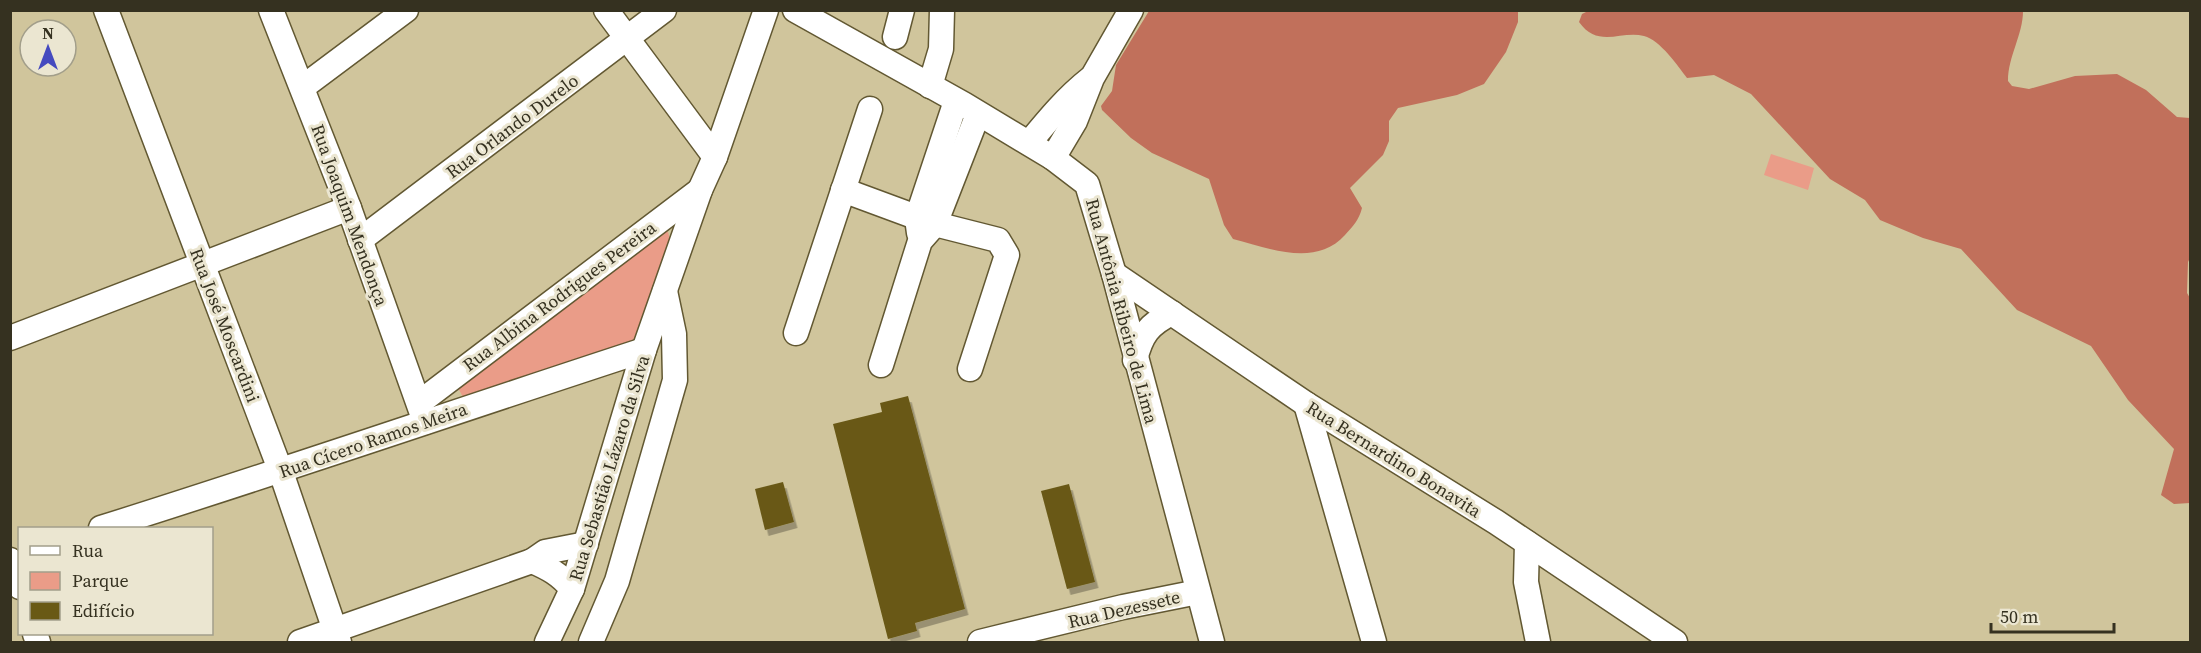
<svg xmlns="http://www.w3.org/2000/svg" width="2201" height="653" viewBox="0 0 2201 653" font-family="'Source Serif 4',serif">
<defs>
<filter id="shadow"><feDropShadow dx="3.5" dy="6" stdDeviation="0" flood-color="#0004"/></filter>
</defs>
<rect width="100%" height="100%" fill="#d0c59c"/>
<!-- green -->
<g fill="#ea9c88">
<polygon points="1771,154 1814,168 1808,190 1764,175"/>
<polygon points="662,228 668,232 671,243 638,342 464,399 458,388"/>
</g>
<!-- forest -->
<g fill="#c1705b">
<path d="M 1590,10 L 2023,11 C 2023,35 2008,56 2008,81 L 2012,86 L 2029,89 L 2075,76 L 2117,74 L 2146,90 L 2177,117 L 2190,118 L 2190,258 L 2188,262 L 2187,293 L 2190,298 L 2190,503 L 2174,504 L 2161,495 L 2174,449 L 2128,400 L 2091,346 L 2017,310 L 1961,249 L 1923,238 L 1880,220 L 1865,200 L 1830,179 L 1751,94 L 1714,75 L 1687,78 C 1678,66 1660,40 1644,36 C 1621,30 1598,49 1579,22 L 1582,14 Z"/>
<path d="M 1149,11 L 1518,10 L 1518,22 L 1506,52 L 1484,84 L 1457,95 L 1398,108 L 1389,121 L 1389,141 L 1383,155 L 1350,188 L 1362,208 C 1359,220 1353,226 1345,235 C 1315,268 1269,248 1233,239 L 1224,225 L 1209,179 L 1152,153 L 1131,138 L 1102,110 L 1101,106 L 1112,91 L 1116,65 Z"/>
</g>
<!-- building -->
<g fill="#695915" filter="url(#shadow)">
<polygon points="908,396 965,609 915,623 917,631 888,639 833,424 882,412 880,403"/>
<polygon points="783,482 794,522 765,530 755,489"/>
<polygon points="1069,484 1095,582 1067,589 1041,491"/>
</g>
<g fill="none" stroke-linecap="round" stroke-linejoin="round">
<!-- minor casing -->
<g stroke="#625832" stroke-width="27">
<g id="minor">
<polyline points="106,10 281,472 339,642"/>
<polyline points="271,10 349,208 425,422"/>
<polyline points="606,10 715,157"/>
<polyline points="795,10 965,105 1053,158 1087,184 1114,274 1212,642"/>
<polyline points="895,37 902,10"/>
<polyline points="930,86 941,49 942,10"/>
<polyline points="303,87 406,10"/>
<path d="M 1029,143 C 1048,120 1066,98 1090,79"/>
<polyline points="1053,158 1075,121 1092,78 1131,10"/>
<polyline points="843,190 935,224 998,240 1007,255 970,369"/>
<polyline points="919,233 917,218 956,101"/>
<polyline points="360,240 664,10"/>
<polyline points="1114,274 1306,404 1496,522 1675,642"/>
<polyline points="796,333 870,109"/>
<polyline points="10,338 349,208"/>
<path d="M 1135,360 C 1141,335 1149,324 1172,313"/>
<polyline points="881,365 920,241 935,224 978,114"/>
<polyline points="419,403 700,190"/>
<polyline points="1306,404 1374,642"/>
<path d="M 101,528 C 283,471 463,409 644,350"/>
<polyline points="1527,543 1526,582 1538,642"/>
<polyline points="10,560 20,587"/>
<path d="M 532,561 C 548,568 560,574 572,589"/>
<polyline points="35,634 38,642"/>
<polyline points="300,642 532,561 545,552 586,544"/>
<polyline points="547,642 572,589 644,350 700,190 715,157 766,10"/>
<polyline points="591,642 617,581 675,380 674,334 665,291"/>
<polyline points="980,642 1123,607 1198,592"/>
</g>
</g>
<!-- minor -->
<use href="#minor" stroke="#fff" stroke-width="24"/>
</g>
<g text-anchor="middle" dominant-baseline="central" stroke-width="6" stroke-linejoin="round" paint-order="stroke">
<!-- street labels -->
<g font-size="18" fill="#353120" stroke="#ebe6d1">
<text transform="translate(512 126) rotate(-37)">Rua Orlando Durelo</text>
<text transform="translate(350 215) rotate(70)">Rua Joaquim Mendonça</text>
<text transform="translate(559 296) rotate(-37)">Rua Albina Rodrigues Pereira</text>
<text transform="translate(1122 311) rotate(75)">Rua Antônia Ribeiro de Lima</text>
<text transform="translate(225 325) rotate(69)">Rua José Moscardini</text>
<text transform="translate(373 440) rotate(-19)">Rua Cícero Ramos Meira</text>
<text transform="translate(1394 459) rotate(32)">Rua Bernardino Bonavita</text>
<text transform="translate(609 468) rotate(-73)">Rua Sebastião Lázaro da Silva</text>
<text transform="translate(1124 609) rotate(-13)">Rua Dezessete</text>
</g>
</g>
<!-- border -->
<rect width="2201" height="653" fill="none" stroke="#353120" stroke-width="24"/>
<!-- legend -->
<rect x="18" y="527" width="195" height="108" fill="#ebe6d1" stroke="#a29e8a" stroke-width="1.5"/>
<rect x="30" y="546" width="30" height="9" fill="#ffffff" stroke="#a29e8a" stroke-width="1.5"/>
<text x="72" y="557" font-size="18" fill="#353120">Rua</text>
<rect x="30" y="572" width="30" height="18" fill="#ea9c88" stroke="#a29e8a" stroke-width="1.5"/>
<text x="72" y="587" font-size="18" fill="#353120">Parque</text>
<rect x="30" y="602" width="30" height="18" fill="#695915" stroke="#a29e8a" stroke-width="1.5"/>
<text x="72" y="617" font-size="18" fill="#353120">Edifício</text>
<!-- north arrow -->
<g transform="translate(48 48)"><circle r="28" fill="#ebe6d1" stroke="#a29e8a" stroke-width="1.5"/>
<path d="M0-4.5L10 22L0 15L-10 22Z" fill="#454abf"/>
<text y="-9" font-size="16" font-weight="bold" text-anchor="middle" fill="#353120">N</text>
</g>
<!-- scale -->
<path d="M1991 623v9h123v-9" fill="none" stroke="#353120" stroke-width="3"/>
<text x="2000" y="623" font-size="18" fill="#353120" stroke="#ebe6d1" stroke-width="4.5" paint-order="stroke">50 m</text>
</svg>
